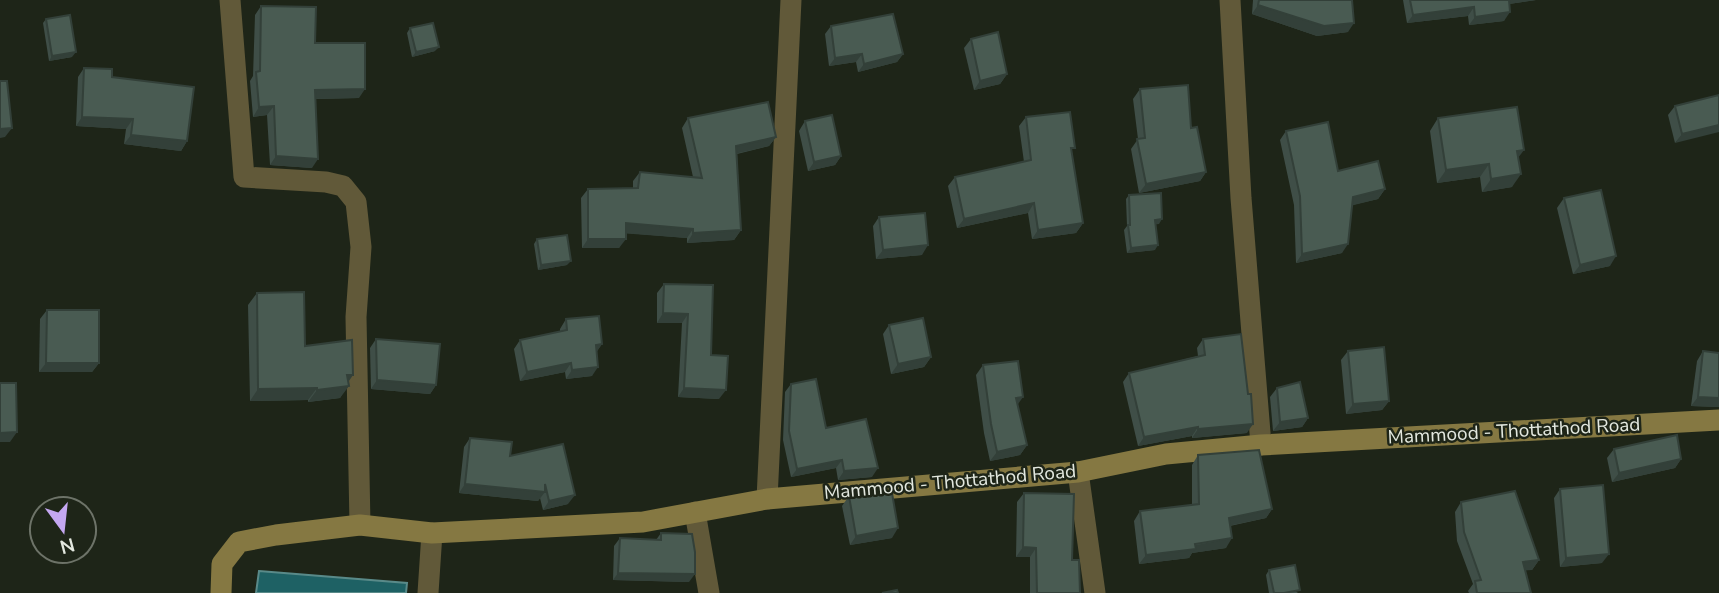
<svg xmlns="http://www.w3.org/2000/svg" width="1719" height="593" viewBox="0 0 1719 593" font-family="'Nunito Sans',sans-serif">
<rect width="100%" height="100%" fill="#1e2518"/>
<!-- water -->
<polygon fill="#1e6164" stroke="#598a89" stroke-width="2" points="259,571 407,583 406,593 256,593"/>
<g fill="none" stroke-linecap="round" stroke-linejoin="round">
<!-- street -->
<g stroke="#615939" stroke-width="21">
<polyline points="230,0 244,177 326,182 343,186 356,202 361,247 356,317 360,525"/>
<polyline points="1230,0 1241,198 1261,445"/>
<polyline points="1078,472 1095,593"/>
<polyline points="767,499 791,0"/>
<polyline points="695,512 709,593"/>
<polyline points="428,593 432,533"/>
</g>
<!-- secondary -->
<polyline stroke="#857842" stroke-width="21" points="221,593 222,564 239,542 276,535 360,525 432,533 643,522 767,499 1078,472 1166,454 1261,445 1719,420"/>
</g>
<!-- wall -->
<g fill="#3f4e47">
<polygon points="1253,0 1352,0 1348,32 1317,36 1252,14"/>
<polygon points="1403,0 1536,0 1509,4 1504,21 1469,25 1468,16 1407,23"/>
<polygon points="261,6 315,43 359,98 316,99 312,168 270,165 267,115 253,117 250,81 253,76 255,15"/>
<polygon points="46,19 72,57 49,61 43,23"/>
<polygon points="831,26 903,54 897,62 858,72 856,62 829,66 825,34"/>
<polygon points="410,28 435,51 412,57 407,33"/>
<polygon points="971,39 1007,74 1000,84 974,90 964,48"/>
<polygon points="84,68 112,77 187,141 181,151 124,144 126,129 76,126 78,77"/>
<polygon points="1140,89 1191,128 1206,172 1200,181 1139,193 1131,149 1138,139 1133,99"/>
<polygon points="1719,95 1675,143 1668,115 1675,106"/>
<polygon points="1026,117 1072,152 1083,223 1076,233 1032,239 1028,213 957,228 948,186 955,177 1024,162 1019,126"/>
<polygon points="688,118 776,137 769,146 737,154 741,230 734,240 687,243 687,238 626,233 619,248 582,248 581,198 588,189 633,188 633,181 640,172 693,177 682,128"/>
<polygon points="1438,118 1518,158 1512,187 1482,192 1480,177 1437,183 1430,131"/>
<polygon points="805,121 841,156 835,165 808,171 799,131"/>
<polygon points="1286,131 1338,171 1385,189 1378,199 1352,205 1342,253 1296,263 1294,205 1280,140"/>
<polygon points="1129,195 1159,224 1155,224 1155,250 1127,253 1124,230 1127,226 1126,199"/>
<polygon points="1564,198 1610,266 1573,274 1557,208"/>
<polygon points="879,217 922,255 876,259 873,226"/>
<polygon points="537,239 567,265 538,270 534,244"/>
<polygon points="664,284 713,285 711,355 719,399 678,397 682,323 657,323 657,293"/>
<polygon points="257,293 305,346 348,382 340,398 308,402 308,400 250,401 248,305"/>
<polygon points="47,310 99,363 92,372 39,372 40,319"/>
<polygon points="566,319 602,344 596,352 592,376 566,379 565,372 520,381 514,349 520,340 560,332 560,329"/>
<polygon points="889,325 931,357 924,367 891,374 883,334"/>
<polygon points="376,339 436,385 430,394 371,389 370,348"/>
<polygon points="1203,339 1247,433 1192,438 1192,436 1138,446 1123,382 1129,373 1198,356 1197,348"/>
<polygon points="1348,351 1389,401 1382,410 1346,414 1341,360"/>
<polygon points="1703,351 1719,407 1691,406 1697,361"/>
<polygon points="983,365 1017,405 1027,445 1020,455 990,461 984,433 976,375"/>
<polygon points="791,384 826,428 872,477 838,480 836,468 791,477 783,440 785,392"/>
<polygon points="1277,388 1308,418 1302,427 1273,431 1270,397"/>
<polygon points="470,438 510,456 568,504 543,510 540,498 538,501 459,493 464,447"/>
<polygon points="1614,449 1681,459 1675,468 1612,482 1607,458"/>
<polygon points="1198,455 1272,509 1266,518 1230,526 1226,548 1192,553 1189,558 1139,564 1134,521 1140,511 1192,505 1192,465"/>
<polygon points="1560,489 1602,563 1560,567 1554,498"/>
<polygon points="1024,493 1072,560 1080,593 1030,593 1030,557 1016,557 1017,502"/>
<polygon points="849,496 892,538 850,545 842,506"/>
<polygon points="1461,502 1539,560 1532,570 1525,570 1531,593 1469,593 1468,591 1473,584 1457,541 1455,512"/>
<polygon points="661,533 689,582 613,580 614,546 620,538 656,540"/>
<polygon points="1269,570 1298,593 1269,593 1266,575"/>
</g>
<!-- shaded-wall -->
<g fill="#334039">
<polygon points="1506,0 1536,0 1502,5"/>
<polygon points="1258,5 1354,23 1348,32 1317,36 1252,14"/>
<polygon points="1474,7 1468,16 1407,23 1413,15"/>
<polygon points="1510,12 1504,21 1469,25 1475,17"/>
<polygon points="439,47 435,51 412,57 416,52"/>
<polygon points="76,52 72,57 49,61 52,56"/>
<polygon points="862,54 856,62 829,66 835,58"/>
<polygon points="903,54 897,62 858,72 864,64"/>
<polygon points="1007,74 1000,84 974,90 980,81"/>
<polygon points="365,89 359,98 309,99 315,90"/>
<polygon points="274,106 267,115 253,117 259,107"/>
<polygon points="82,117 133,119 126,129 76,126"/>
<polygon points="1719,125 1719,132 1675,143 1682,134"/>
<polygon points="12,128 5,137 0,138 0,129"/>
<polygon points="131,135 187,141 181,151 124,144"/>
<polygon points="776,137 769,146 730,155 736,146"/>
<polygon points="1524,150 1515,162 1517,151"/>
<polygon points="276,156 318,159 312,168 270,165"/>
<polygon points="841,156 835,165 808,171 814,162"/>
<polygon points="1489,164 1480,177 1437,183 1446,170"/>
<polygon points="1206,172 1200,181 1139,193 1146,184"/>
<polygon points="1521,174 1512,187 1482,192 1491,179"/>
<polygon points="1385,189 1378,199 1346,207 1353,197"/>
<polygon points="1034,203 1028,213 957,228 964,219"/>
<polygon points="1162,219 1159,224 1151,225 1155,220"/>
<polygon points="626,223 693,229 687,238 620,233"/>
<polygon points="1083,223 1076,233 1032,239 1038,230"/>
<polygon points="741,230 734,240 687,243 693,233"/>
<polygon points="588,239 626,239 619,248 582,248"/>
<polygon points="1348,244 1342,253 1296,263 1302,254"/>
<polygon points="928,245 922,255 876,259 883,250"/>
<polygon points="1158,245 1155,250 1127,253 1131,248"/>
<polygon points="1616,256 1610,266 1573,274 1580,265"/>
<polygon points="571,261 567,265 538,270 541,265"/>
<polygon points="663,313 688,314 682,323 657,323"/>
<polygon points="602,344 596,353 596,345"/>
<polygon points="931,357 924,367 891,374 898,364"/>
<polygon points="46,363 99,363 92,372 39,372"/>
<polygon points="571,363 565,372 520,381 527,372"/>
<polygon points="598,367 592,376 566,379 572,370"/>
<polygon points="347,375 353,375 345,387 349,386 340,398 308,402 317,390"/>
<polygon points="377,380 436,385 430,394 371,389"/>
<polygon points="317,388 308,400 250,401 258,389"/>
<polygon points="684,388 726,390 719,399 678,397"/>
<polygon points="1023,397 1016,407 1016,398"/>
<polygon points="1698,397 1719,398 1719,407 1691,406"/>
<polygon points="1389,401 1382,410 1346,414 1353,404"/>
<polygon points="1308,418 1302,427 1273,431 1280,422"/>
<polygon points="1253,424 1247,433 1192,438 1198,429"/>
<polygon points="1198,427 1192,436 1138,446 1144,437"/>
<polygon points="17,432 10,442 0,442 0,433"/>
<polygon points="1027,445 1020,455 990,461 997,452"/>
<polygon points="1681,459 1675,468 1612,482 1619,473"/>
<polygon points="842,460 836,468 791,477 797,469"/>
<polygon points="878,468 872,477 838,480 844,471"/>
<polygon points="465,484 545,492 538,501 459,493"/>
<polygon points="575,495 568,504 543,510 549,501"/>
<polygon points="1272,509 1266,518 1223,527 1229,518"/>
<polygon points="898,528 892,538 850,545 856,536"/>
<polygon points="1232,538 1226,548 1192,553 1189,558 1139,564 1146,555"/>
<polygon points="1023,547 1036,548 1030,557 1016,557"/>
<polygon points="1609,554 1602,563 1560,567 1566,558"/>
<polygon points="1539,560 1532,570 1517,571 1523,562"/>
<polygon points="618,573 695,574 689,582 613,580"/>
</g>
<!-- building -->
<g fill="#495b52" stroke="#334039" stroke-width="2">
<polygon points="1259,0 1352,0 1354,23 1324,26 1258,5"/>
<polygon points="1410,0 1509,0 1510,12 1475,17 1474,7 1413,15"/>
<polygon points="261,6 316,7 315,43 365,43 365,89 315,90 318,159 276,156 274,106 259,107 256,72 260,71"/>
<polygon points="893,14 903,54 864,64 862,54 835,58 831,26"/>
<polygon points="70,15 76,52 52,56 46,19"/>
<polygon points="433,23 439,47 416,52 410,28"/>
<polygon points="998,32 1007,74 980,81 971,39"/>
<polygon points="84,68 112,69 112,77 194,87 187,141 131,135 133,119 82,117"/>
<polygon points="0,81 7,81 12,128 0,129"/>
<polygon points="1188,85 1191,128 1197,127 1206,172 1146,184 1137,139 1145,138 1140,89"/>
<polygon points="1719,95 1719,125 1682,134 1675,106"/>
<polygon points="768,102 776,137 736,146 741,230 693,233 693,229 626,223 626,239 588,239 588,189 638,188 640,172 702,178 688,118"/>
<polygon points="1517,107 1524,150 1517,151 1521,174 1491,179 1489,164 1446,170 1438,118"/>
<polygon points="1070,112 1075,148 1071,148 1083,223 1038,230 1034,203 964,219 955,177 1031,160 1026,117"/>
<polygon points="832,115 841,156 814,162 805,121"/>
<polygon points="1328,122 1338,171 1378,161 1385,189 1353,197 1348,244 1302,254 1300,196 1286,131"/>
<polygon points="1601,190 1616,256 1580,265 1564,198"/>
<polygon points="1161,193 1162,219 1155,220 1158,245 1131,248 1128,225 1130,225 1129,195"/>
<polygon points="925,213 928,245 883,250 879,217"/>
<polygon points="567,235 571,261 541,265 537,239"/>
<polygon points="664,284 713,285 711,355 728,356 726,390 684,388 688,314 663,313"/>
<polygon points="304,292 305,346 352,340 353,375 347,375 349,386 317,390 317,388 258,389 257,293"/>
<polygon points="47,310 99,310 99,363 46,363"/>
<polygon points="599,316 602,344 596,345 598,367 572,370 571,363 527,372 520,340 567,330 566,319"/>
<polygon points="923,318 931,357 898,364 889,325"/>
<polygon points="1241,334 1248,394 1251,394 1253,424 1198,429 1198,427 1144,437 1129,373 1205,355 1203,339"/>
<polygon points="376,339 440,344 436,385 377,380"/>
<polygon points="1384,347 1389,401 1353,404 1348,351"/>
<polygon points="1703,351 1719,353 1719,398 1698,397"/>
<polygon points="1018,361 1023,397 1016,398 1027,445 997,452 991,424 983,365"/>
<polygon points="816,379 826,428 866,419 878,468 844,471 842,460 797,469 789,431 791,384"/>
<polygon points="1300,382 1308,418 1280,422 1277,388"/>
<polygon points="0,383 16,383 17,432 0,433"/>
<polygon points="1677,435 1681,459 1619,473 1614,449"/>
<polygon points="470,438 512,442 510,456 563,444 575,495 549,501 545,484 545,492 465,484"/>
<polygon points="1259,450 1272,509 1229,518 1232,538 1195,544 1196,549 1146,555 1140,511 1199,504 1198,455"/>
<polygon points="1603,485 1609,554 1566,558 1560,489"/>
<polygon points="1515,491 1539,560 1523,562 1531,593 1477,593 1475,581 1481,580 1464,532 1461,502"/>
<polygon points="892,493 898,528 856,536 849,496"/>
<polygon points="1024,493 1074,494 1072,560 1079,560 1080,593 1037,593 1036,548 1023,547"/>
<polygon points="661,533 692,534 695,552 695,574 618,573 620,538 661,540"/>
<polygon points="1295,565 1300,590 1284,593 1274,593 1269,570"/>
<polygon points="897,590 898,593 882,593"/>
</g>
<g text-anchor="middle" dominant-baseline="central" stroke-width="5" stroke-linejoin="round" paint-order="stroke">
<!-- street labels -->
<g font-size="19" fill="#e3e8df" stroke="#1e2518">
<text transform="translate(1514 431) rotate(-3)">Mammood - Thottathod Road</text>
<text transform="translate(950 482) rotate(-5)">Mammood - Thottathod Road</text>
</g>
</g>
<!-- north arrow -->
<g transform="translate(63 530) rotate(165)"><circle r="33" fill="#1e2518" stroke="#6d7368" stroke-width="2"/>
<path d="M0-5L12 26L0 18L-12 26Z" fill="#c4a7f1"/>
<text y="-10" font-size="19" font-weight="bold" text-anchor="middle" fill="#e3e8df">N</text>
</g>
</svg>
